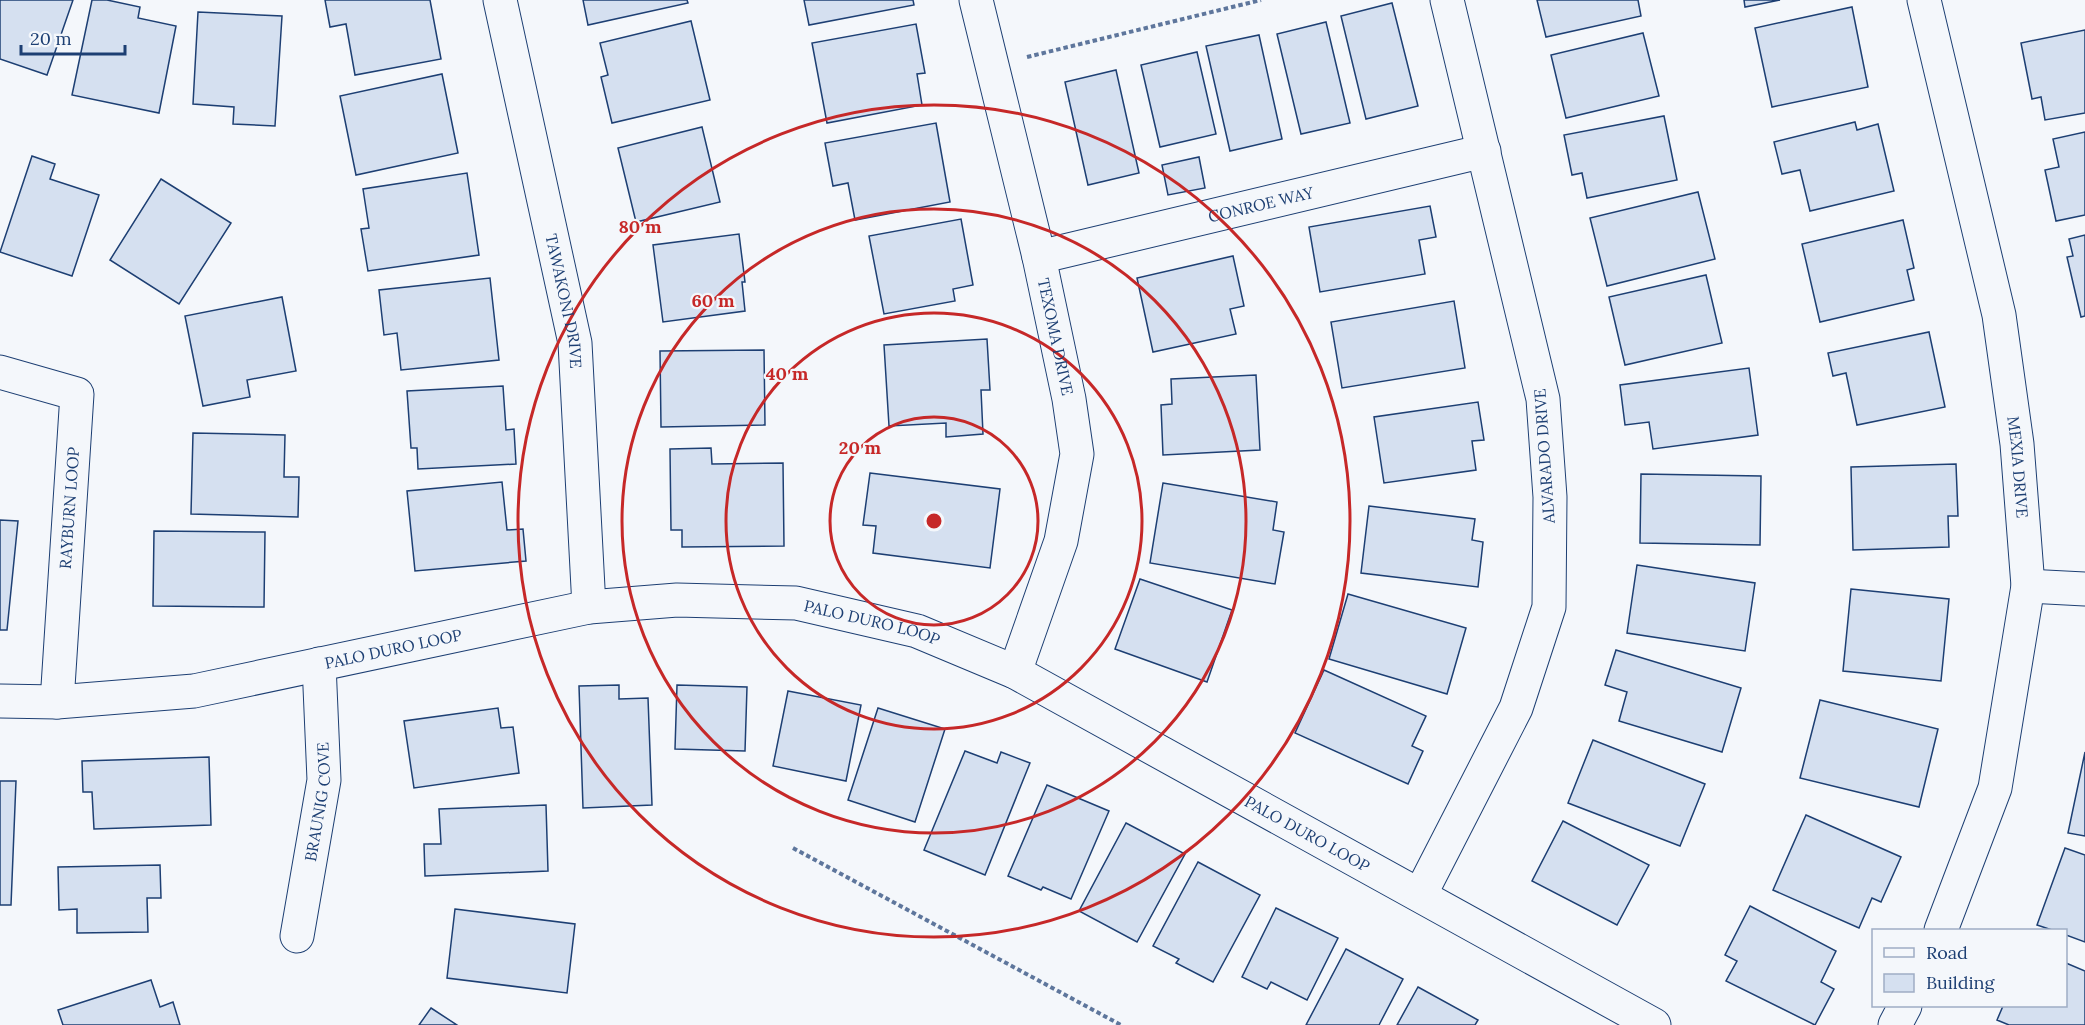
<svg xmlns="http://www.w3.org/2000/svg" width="2085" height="1025" viewBox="0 0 2085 1025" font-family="Lora,serif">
<rect width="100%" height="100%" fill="#f4f7fb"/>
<!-- building -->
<g fill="#d5e0f0" stroke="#1d3f73" stroke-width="1.5">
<polygon points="0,0 73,0 47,75 0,59"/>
<polygon points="92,0 107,0 140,7 138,18 176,26 159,113 72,95"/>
<polygon points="325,0 430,0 441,59 355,75 346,24 330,27"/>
<polygon points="583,0 687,0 688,3 588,25"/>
<polygon points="804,0 913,0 914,5 809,25"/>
<polygon points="1537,0 1638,0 1641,16 1546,37"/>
<polygon points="1744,0 1780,0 1745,7"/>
<polygon points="1392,3 1418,106 1366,119 1341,16"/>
<polygon points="1852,7 1868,87 1772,107 1755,28"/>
<polygon points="198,12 282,16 275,126 233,124 234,107 193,104"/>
<polygon points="691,21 710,100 612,123 601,77 608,75 600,43"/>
<polygon points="1326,22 1350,123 1301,134 1277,34"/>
<polygon points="916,24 925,73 917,74 922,105 827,123 812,43"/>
<polygon points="2085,30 2085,113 2045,120 2041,97 2032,99 2021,43"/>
<polygon points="1643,33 1659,96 1566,118 1551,55"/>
<polygon points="1259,35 1282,139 1230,151 1206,46"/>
<polygon points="1197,52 1216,134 1160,147 1141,65"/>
<polygon points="1116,70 1139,173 1088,185 1065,82"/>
<polygon points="442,74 458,153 356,175 340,96"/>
<polygon points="1664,116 1677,180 1587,198 1582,173 1572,175 1564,135"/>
<polygon points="1855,122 1857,130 1878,124 1894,191 1810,211 1800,170 1782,174 1774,142"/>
<polygon points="936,123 950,202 855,220 848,183 833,186 825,143"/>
<polygon points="702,127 720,202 636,222 618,148"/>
<polygon points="2085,132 2085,215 2056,221 2045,170 2059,167 2053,139"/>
<polygon points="32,156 55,164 50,179 99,195 72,276 0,252"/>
<polygon points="1199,157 1205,188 1168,195 1162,165"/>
<polygon points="467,173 479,255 368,271 361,229 369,228 363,189"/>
<polygon points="161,179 231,223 179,304 110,260"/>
<polygon points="1698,192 1715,259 1607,286 1590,218"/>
<polygon points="1430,206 1436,237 1419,240 1425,274 1320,292 1309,227"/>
<polygon points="961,219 973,285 953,289 955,301 884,314 869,236"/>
<polygon points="1903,220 1914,268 1907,270 1914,300 1820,322 1802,244"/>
<polygon points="739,234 745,282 742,282 745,311 663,322 653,245"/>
<polygon points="2085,235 2085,316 2081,317 2067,257 2073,256 2069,239"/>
<polygon points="1233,256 1244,306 1230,309 1236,334 1153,352 1137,278"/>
<polygon points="1706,275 1722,343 1625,365 1609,297"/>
<polygon points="490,278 499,360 401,370 397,333 384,335 379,290"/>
<polygon points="282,297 296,371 247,380 250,397 203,406 185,316"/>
<polygon points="1454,301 1465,368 1342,388 1331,322"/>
<polygon points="1929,332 1945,407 1857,425 1846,373 1833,376 1828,353"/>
<polygon points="987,339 990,390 981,390 983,434 946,437 946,423 889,426 884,345"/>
<polygon points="764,350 765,425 661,427 660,351"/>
<polygon points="1749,368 1758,435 1653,449 1649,422 1625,425 1620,385"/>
<polygon points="1256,375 1260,450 1163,455 1161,405 1172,404 1171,379"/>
<polygon points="503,386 506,430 514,429 516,464 418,469 417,448 411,448 407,391"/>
<polygon points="1478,402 1484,440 1472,441 1476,470 1384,483 1374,417"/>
<polygon points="193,433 285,435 284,477 299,477 298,517 191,514"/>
<polygon points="711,448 712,464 783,463 784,546 682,547 682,530 671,530 670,449"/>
<polygon points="1956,464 1958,516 1948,516 1949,547 1853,550 1851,467"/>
<polygon points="870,473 1000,489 990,568 873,553 876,526 863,525"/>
<polygon points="1641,474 1761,476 1760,545 1640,543"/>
<polygon points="502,482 507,530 523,529 526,561 415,571 407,491"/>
<polygon points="1163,483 1277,502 1273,530 1284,532 1275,584 1150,563"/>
<polygon points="1369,506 1475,519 1472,540 1483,542 1478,587 1361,573"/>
<polygon points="0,520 18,521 7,630 0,630"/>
<polygon points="154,531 265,532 264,607 153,606"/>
<polygon points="1637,565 1755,583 1745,651 1627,633"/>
<polygon points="1140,579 1232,610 1207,682 1115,649"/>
<polygon points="1851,589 1949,599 1941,681 1843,671"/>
<polygon points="1348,594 1466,628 1447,694 1329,659"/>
<polygon points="1616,650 1741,688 1722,752 1619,721 1627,692 1605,685"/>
<polygon points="1324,670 1426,716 1412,746 1423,751 1408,784 1295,733"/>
<polygon points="619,685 619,699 648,698 652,805 583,808 579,686"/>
<polygon points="677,685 747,687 745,751 675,749"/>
<polygon points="788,691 861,705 846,781 773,766"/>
<polygon points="1820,700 1938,729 1919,807 1800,778"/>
<polygon points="498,708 501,728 513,727 519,773 414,788 404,721"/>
<polygon points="878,708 945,729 915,822 848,800"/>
<polygon points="1593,740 1705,784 1680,846 1568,803"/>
<polygon points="965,751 997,763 1001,752 1030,763 985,875 924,850"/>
<polygon points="2085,752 2085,836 2068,833"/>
<polygon points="209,757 211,825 94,829 92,792 83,792 82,761"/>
<polygon points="0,781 16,781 11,905 0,905"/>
<polygon points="1047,785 1109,811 1071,899 1043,887 1041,890 1008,876"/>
<polygon points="546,805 548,871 425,876 424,844 441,844 439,809"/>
<polygon points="1806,815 1901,857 1881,902 1872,898 1859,928 1773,890"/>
<polygon points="1563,821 1649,865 1617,925 1532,881"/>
<polygon points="1126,823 1185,854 1137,942 1079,911"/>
<polygon points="2065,848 2085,855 2085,942 2066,935 2066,930 2052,930 2037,925"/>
<polygon points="1198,862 1260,895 1213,982 1176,963 1179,959 1153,946"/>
<polygon points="160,865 161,898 147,898 148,932 77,933 77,909 59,910 58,867"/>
<polygon points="1750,906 1836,951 1821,982 1834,989 1815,1025 1726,981 1737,961 1725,955"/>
<polygon points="1276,908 1338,938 1307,1000 1271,982 1267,989 1242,977"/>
<polygon points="455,909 575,924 567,993 447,978"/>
<polygon points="1346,949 1403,979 1379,1025 1306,1025"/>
<polygon points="2066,963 2085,971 2085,1025 2009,1025 1997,1020 2003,1006 2066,1006"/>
<polygon points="151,980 160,1007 173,1002 180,1025 63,1025 58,1010"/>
<polygon points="1418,987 1478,1020 1475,1025 1397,1025"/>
<polygon points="431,1008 457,1025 419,1025"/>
</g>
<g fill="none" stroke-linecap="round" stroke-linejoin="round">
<!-- minor casing -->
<g stroke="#1d3f73" stroke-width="35">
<g id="minor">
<path id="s1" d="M 500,0 L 575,343 L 589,607"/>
<path id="s2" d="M 976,0 L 1039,257 L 1069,399 L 1077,454 L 1061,541 L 1015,672"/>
<path id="s3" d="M 1924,0 L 1999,315 L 2017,444 L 2028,586 L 1995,788 L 1941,930"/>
<path id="s4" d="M 1039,257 L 1484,151"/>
<polyline points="0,372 77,394 57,702"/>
<polyline points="2028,586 2085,589"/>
<path id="s5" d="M 0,701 L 57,702 L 194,691 L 589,607 L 677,600 L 796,603 L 917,631 L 1015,672 L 1654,1025"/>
<polyline points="1420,895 1516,708 1549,607 1550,497 1543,399 1447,0"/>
<path id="s6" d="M 297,936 L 324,780 L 319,664"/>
<polyline points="1895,1025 1905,1006"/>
</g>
</g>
<!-- path -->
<g stroke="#5e769c" stroke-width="4" stroke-dasharray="4.5 3" stroke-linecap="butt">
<polyline points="1027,57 1261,0"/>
<polyline points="793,848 1121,1025"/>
</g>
<!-- minor -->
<use href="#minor" stroke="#f4f7fb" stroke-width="33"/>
</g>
<!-- distance rings -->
<g fill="none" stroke="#c62828" stroke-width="3">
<circle cx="934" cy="521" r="104"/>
<circle cx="934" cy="521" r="208"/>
<circle cx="934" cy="521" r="312"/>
<circle cx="934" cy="521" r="416"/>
</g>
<g text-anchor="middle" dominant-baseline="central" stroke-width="4.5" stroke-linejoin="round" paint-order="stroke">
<!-- street labels -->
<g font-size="16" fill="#1d3f73" stroke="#f4f7fb">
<text stroke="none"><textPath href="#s4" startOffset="228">CONROE WAY</textPath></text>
<text stroke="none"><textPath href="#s1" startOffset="308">TAWAKONI DRIVE</textPath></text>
<text stroke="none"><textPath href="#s2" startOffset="346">TEXOMA DRIVE</textPath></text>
<text transform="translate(1544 456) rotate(-94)">ALVARADO DRIVE</text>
<text stroke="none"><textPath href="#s3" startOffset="477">MEXIA DRIVE</textPath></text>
<text transform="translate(69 508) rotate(-86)">RAYBURN LOOP</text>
<text stroke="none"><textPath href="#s5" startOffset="884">PALO DURO LOOP</textPath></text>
<text stroke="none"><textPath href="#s5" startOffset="398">PALO DURO LOOP</textPath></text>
<text stroke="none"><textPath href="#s6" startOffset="136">BRAUNIG COVE</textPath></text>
<text stroke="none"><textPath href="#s5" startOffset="1370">PALO DURO LOOP</textPath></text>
</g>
</g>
<circle cx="934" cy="521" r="9" fill="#c62828" stroke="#f4f7fb" stroke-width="3"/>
<g font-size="18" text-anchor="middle" font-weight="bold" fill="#c62828" stroke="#f4f7fb" stroke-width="4.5" stroke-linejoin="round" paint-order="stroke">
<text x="640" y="233">80 m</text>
<text x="713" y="307">60 m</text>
<text x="787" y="380">40 m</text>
<text x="860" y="454">20 m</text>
</g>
<!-- legend -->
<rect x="1872" y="929" width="195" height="78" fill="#f4f7fb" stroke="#9eadc5" stroke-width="1.5"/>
<rect x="1884" y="948" width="30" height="9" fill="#f4f7fb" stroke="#9eadc5" stroke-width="1.5"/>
<text x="1926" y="959" font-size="18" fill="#1d3f73">Road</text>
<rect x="1884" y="974" width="30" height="18" fill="#d5e0f0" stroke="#9eadc5" stroke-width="1.5"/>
<text x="1926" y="989" font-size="18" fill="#1d3f73">Building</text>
<!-- scale -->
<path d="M21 45v9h104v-9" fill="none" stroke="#1d3f73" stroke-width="3"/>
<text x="30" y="45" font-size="18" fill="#1d3f73" stroke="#f4f7fb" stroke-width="4.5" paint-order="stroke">20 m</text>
</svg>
